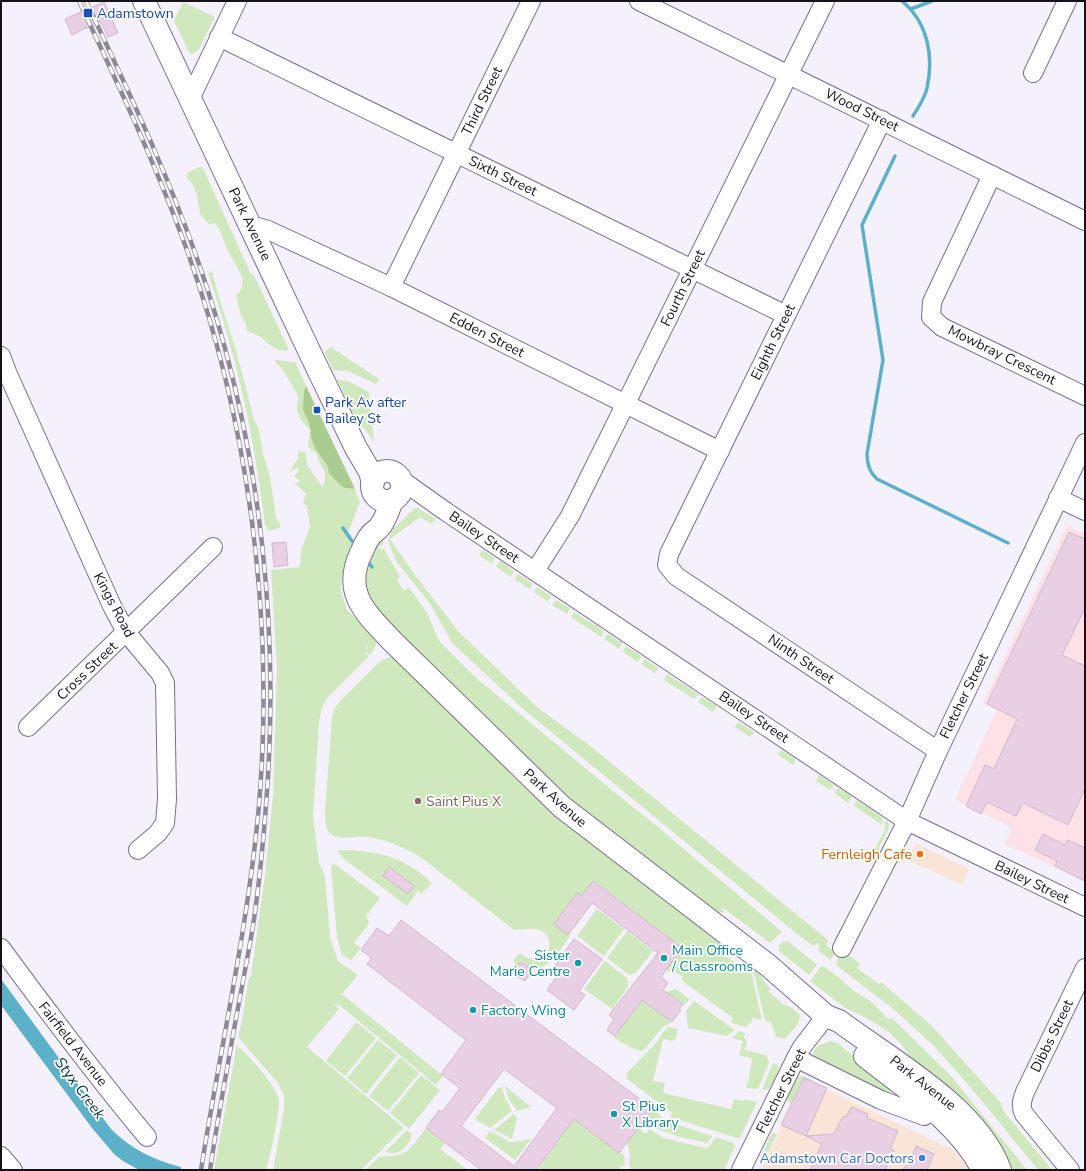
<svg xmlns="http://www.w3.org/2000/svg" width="1086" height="1171" viewBox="0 0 1086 1171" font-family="'Nunito Sans',sans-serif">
<rect width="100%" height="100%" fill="#f4f1fd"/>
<!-- commercial -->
<g fill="#fae4d7">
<polygon points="916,843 969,869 962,885 908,860"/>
<polygon points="804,1079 954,1150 968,1168 967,1170 761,1170"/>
</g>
<!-- industrial -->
<polygon fill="#fce1e6" points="1067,525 1085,534 1085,882 1005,844 1012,828 955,800 997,710 983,703"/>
<!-- green -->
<g fill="#d0e8bd">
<polygon points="183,2 215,17 198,51 191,54 188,50 174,21"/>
<path d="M 202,166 L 251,274 L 254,275 L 289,350 C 275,352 271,346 262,338 C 257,334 252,333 247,331 L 246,324 L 241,316 L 236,295 L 241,290 L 243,279 C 240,274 239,270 236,265 C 234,260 230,256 228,251 C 223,242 223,232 215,223 L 209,224 L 200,214 L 197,195 L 193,185 L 187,178 L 187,173 Z"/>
<path d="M 212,271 L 216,287 L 237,354 L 254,419 L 259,430 L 263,454 L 270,477 L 276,517 L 280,524 L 280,528 L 268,531 L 265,525 C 258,471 249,416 235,363 C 227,333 218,303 208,273 Z"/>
<polygon points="331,347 379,379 376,384 348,371 333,370 324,352"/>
<path d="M 276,360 L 295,362 L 360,501 L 348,533 L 352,535 L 350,539 L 354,546 L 343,571 L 341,584 L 341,592 L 347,610 L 374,635 L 376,645 L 370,656 L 366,651 L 368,646 L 364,643 L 367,646 L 366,651 L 368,657 L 328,697 L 322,708 L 319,722 L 313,816 L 319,863 L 325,876 L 330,937 L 338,961 L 358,975 L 342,994 L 443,1076 L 436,1085 L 339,1005 L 334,1004 L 339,1009 L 307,1047 L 404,1128 L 361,1170 L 273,1170 L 284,1109 L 284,1095 L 278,1083 L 238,1037 L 242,1021 L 248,981 L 251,976 L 265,875 L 273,796 L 277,670 L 271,570 L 300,567 L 301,550 L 310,527 L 307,506 L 303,503 L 306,494 L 295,483 L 300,482 L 299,480 L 294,476 L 299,471 L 297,468 L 290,471 L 298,458 L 298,451 L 306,452 L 307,465 L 321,485 L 323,486 C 330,469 318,468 317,454 L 308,447 L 310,430 L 301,420 L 297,410 L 298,396 L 282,368 L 275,362 Z"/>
<path d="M 337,379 L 350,382 L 369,392 L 374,441 L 377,444 C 369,438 367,428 358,424 Z"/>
<polygon points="416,507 436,519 431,524 420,517 390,539 415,575 459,632 538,708 589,745 828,940 826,946 836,952 830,960 818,950 820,946 817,943 813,946 792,930 522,708 452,643 431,605 396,561 388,541 392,530"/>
<polygon points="383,532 383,545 379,546 380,550 384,549 400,577 397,580 404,591 409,587 427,613 439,641 475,677 624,800 658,827 782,932 770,943 723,908 722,910 726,913 711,910 581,812 413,650 371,603 366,590 363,577 366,563"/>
<polygon points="483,550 495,558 492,564 479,555"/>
<polygon points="500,561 514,571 511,577 496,567"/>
<polygon points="518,574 533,584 530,589 514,579"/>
<polygon points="537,587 551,596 548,602 534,592"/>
<polygon points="556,600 570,608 567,614 552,605"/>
<polygon points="574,612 604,631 601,637 571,617"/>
<polygon points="608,634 622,643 619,649 604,639"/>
<polygon points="626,646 641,656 638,662 623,652"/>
<path d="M 389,657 L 394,658 L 728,949 L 724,955 L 749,971 L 752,975 L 762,1020 L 753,1018 L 751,1022 L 746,1027 L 734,1024 L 731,1022 L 733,1018 L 681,980 L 683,977 L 676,972 L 674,975 L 666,970 L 682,948 L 594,881 L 583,894 L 593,902 L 569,934 L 570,936 C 561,948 551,970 532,968 C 529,967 524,963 521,961 L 517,966 L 513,960 L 520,953 C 547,974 560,939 540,930 C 532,927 522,931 513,929 L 427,862 C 411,850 389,840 368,837 C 358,836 339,840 332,835 C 324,830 326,821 325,812 L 332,716 L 336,706 L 342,699 L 379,662 Z"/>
<polygon points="645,659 658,668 655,673 641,664"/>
<polygon points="667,674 698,694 694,699 664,680"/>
<polygon points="702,697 717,706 713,712 698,702"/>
<polygon points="738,722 754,732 750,737 735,727"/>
<polygon points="781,750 796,759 793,765 778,755"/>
<polygon points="819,775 834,785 830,790 816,781"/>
<polygon points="838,788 852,796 848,803 834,793"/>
<polygon points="857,800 883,818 882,825 853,805"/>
<polygon points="887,820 889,825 889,828 875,856 872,855 886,827 884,823"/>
<path d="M 340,850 C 365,850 388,853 410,866 C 417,870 424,876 430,881 L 431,884 L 421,894 L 418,891 L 407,906 L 344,859 L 338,852 Z"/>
<polygon points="333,864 336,865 380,898 366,916 369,923 368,925 354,943 361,948 351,960 342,955 337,938 331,868"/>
<polygon points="597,909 624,929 604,956 577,936"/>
<polygon points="627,931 653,951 636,973 629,975 607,958"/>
<polygon points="784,941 789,942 817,965 809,975 779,951 779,945"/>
<polygon points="842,953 853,958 860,964 857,968 879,984 881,982 932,1026 1001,1103 1002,1108 1006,1114 1052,1170 1038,1170 977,1095 933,1045 892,1008 836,965 839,955"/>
<polygon points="605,961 627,978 628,987 612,1009 584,989"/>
<polygon points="823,966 832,972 854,991 872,1002 887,1018 893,1019 951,1076 1027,1170 1005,1170 914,1062 901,1044 890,1033 872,1021 844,1007 810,981 820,967"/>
<polygon points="752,968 759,973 765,983 770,988 768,991 783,1004 792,1008 800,1015 798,1024 785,1039 776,1037 771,1022 765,1021 754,973 750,969"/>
<polygon points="676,989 689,999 685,1005 666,992"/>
<polygon points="642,1000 672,1022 663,1027 643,1051 634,1049 614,1038"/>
<polygon points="694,1001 735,1030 727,1036 688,1028 686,1011"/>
<polygon points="356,1022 376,1038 345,1076 326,1061"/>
<polygon points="668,1027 678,1029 675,1041 663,1039 653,1081 665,1083 663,1093 731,1109 734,1099 744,1101 744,1099 757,1102 740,1138 737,1138 670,1117 672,1113 626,1078 628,1075 626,1074 657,1042 663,1032"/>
<polygon points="739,1031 745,1033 744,1038 747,1041 745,1050 766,1055 769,1063 758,1089 746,1088 747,1084 752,1081 748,1083 752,1059 739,1055 743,1041 732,1038"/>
<polygon points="378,1040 397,1055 366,1094 347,1078"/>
<path d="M 830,1041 L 838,1043 L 891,1090 L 890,1093 L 887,1095 L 813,1059 C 813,1046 819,1045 830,1041 Z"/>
<path d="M 236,1045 C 248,1054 276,1085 279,1100 C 280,1111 270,1158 266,1170 L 214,1170 L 235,1055 Z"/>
<polygon points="400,1057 419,1073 388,1111 369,1096"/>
<path d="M 773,1063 L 776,1064 L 779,1067 C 777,1074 772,1087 766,1090 L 762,1089 Z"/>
<polygon points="421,1075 440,1090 409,1129 390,1113"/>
<polygon points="803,1076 812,1080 792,1104 788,1102 787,1099 798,1077"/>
<polygon points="505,1086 531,1107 517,1111 508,1098"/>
<polygon points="502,1087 505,1098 512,1111 490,1128 475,1119 498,1088"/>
<polygon points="653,1109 668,1123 669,1122 712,1136 710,1140 706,1143 680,1137 660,1130 646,1118"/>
<polygon points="514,1114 517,1118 512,1139 494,1130"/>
<polygon points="574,1119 619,1153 624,1154 625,1167 621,1166 619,1170 537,1170"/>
<polygon points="426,1128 445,1143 440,1149 468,1170 365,1170 379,1157 398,1155 407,1151 414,1144"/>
<polygon points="638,1128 646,1134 649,1129 664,1138 705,1148 710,1146 715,1137 732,1142 735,1146 724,1170 631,1170 629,1163 630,1154 627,1143"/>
<path d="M 407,1130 L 412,1135 C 408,1148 399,1156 385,1152 Z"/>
<polygon points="490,1131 510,1142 523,1141 532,1138 515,1160 485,1138"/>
<polygon points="772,1133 777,1134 766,1157 763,1152"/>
</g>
<!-- forest -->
<polygon fill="#abcc90" points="306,386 355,489 345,488 340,485 329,473 327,465 316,450 311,437 311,431 308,420 303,410 304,391"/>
<!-- water -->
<path fill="#5cb1c8" d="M 1,979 L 111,1129 C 131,1149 154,1160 181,1167 L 181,1170 L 139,1170 L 123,1161 L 114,1154 L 92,1128 L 1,1005 Z"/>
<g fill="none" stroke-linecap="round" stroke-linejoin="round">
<!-- stream -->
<g stroke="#5cb1c8" stroke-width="3.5">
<path d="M 902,1 C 928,23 934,56 927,88 C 925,98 918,108 913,116"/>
<polyline points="911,9 932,1"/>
<path d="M 895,156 L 862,225 L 883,360 L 867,454 C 867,464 870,473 877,479 L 1008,543"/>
<polyline points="343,528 352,541"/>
<polyline points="367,560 372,567"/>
</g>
</g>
<!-- building -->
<g fill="#e9cfe3" stroke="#d1b7cc" fill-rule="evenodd">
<polygon points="104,2 118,33 108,37 100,21 72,35 65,19"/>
<polygon points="1069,532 1085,539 1085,608 1062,655 1085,666 1085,789 1068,825 1023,803 1016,816 987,802 981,814 966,806 985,765 994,769 1017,719 987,704"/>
<polygon points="286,542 288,565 274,567 272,543"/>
<polygon points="1043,834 1065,845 1067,840 1085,848 1085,881 1055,866 1057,861 1035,850"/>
<polygon points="389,867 414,886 408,894 383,876"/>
<polygon points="593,881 682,948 661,977 668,983 663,990 683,1004 679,1009 681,1010 672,1022 642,1000 615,1036 607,1030 614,1019 609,1015 658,953 592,903 568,935 554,924 577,893 581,896"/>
<path d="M 401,920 L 653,1109 L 619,1153 L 574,1119 L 536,1170 L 481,1170 L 426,1128 L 439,1110 L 442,1112 L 460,1088 L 441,1074 L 466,1040 L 367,964 L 372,958 L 361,950 L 377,928 L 389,936 ZM 504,1069 L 557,1108 L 514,1166 L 461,1126 Z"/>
<polygon points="574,939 602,959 579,991 585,995 574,1010 547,990 560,972 554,967"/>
<polygon points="520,962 533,969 525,981 512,974"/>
<polygon points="804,1078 827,1088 806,1136 781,1125"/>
<polygon points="851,1107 868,1114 867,1118 898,1131 890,1149 894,1150 885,1170 810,1170 822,1144 806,1136 834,1134 843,1116 846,1117"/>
<polygon points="916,1146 934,1154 927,1170 902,1170 910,1161"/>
</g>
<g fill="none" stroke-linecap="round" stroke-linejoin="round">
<!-- minor casing -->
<g stroke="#776f89" stroke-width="20">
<g id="minor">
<polyline points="639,1 1085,221"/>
<polyline points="219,37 786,315"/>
<polyline points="1033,73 1067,1"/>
<polyline points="190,99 237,1"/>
<polyline points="882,120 669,554 667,565 676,576 938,751"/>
<polyline points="992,175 932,302 931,317 942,327 1085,396"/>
<polyline points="251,225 268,230 391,287 720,451"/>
<polyline points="391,287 531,1"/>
<polyline points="1,356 7,372 112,606 126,632 160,673 165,683 167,799 165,823 158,833 138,850"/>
<polyline points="400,479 445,511 907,821 1085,907"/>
<polyline points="1058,498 1085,511"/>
<polyline points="535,571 570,516 825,1"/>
<polyline points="28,727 213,547"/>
<path d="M 1,948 C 48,1012 96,1076 147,1137"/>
<polyline points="842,948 907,821 938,751 1085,443"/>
<polyline points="796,1058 881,1100 924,1116 931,1108"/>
<polyline points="1,1156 13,1170"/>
<polyline points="741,1170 796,1058 802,1047 826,1016"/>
<path d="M 1070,1170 L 1024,1114 C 1020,1106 1022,1100 1025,1092 L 1085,968"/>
</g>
</g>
<!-- major casing -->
<g stroke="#776f89" stroke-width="24">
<g id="major">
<polyline points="144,1 312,357 356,448 370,472 373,482"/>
<circle cx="387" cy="486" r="15"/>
<path d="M 392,500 C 389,509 386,518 381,525 C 378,530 373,532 370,536 C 366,541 364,547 361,553 C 342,593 366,613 392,641 L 562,807 L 769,966 L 826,1016 L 839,1021 C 891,1060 977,1107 1000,1170"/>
<path d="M 865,1056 C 906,1089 958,1121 983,1170"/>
</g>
</g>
<!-- minor -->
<use href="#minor" stroke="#fff" stroke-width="18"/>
<!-- major -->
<use href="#major" stroke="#fff" stroke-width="22"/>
<!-- rail casing -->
<g stroke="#8c8994" stroke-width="4.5">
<g id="rail">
<path d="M 79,1 C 115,78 151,154 181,234 C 248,413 275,615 259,805 C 248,928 220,1049 201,1170"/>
<path d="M 86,1 C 131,96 176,191 208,291 C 261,455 280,633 266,805 C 263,845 259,886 253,926 C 245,973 235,1021 227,1069 C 221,1102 215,1136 210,1170"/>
</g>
</g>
<!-- rail -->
<use href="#rail" stroke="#fff" stroke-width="3" stroke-dasharray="9" stroke-linecap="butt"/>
</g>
<!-- markers -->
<g fill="#1a4fb4" stroke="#fff" stroke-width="1.5">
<rect x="83" y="8" width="10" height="10" rx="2"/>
<rect x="313" y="406" width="8" height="8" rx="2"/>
</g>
<circle fill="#8d6e63" stroke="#fff" stroke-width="1.5" cx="418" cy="801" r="4"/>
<circle fill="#e8710a" stroke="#fff" stroke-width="1.5" cx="920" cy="854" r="4"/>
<g fill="#0f9aa8" stroke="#fff" stroke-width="1.5">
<circle cx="664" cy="958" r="4"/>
<circle cx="578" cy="963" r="4"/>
<circle cx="473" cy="1010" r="4"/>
<circle cx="614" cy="1114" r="4"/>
</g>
<circle fill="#3f7fe0" stroke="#fff" stroke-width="1.5" cx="922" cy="1158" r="4"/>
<g text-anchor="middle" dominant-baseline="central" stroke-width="3.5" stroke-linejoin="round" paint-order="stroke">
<!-- transit labels -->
<g font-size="14" fill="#164399" stroke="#fff" text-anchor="start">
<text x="97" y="13">Adamstown</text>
<text x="325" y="402">Park Av after<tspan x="325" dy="16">Bailey St</tspan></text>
</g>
<!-- street labels -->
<g font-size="14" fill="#15121c" stroke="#fff">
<text transform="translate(482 101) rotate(-64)">Third Street</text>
<text transform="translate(862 110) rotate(26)">Wood Street</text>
<text transform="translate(503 176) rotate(26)">Sixth Street</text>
<text transform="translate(250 224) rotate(64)">Park Avenue</text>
<text transform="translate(683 288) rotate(-64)">Fourth Street</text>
<text transform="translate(487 335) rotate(27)">Edden Street</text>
<text transform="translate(773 342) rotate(-64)">Eighth Street</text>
<text transform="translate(1002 355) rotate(26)">Mowbray Crescent</text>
<text transform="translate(484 537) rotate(34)">Bailey Street</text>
<text transform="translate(114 605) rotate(62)">Kings Road</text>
<text transform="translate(801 659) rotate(34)">Ninth Street</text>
<text transform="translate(87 671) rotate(-44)">Cross Street</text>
<text transform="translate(964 696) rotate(-64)">Fletcher Street</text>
<text transform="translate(754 717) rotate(34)">Bailey Street</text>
<text transform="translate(555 798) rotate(42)">Park Avenue</text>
<text transform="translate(1032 882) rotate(26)">Bailey Street</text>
<text transform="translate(1052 1036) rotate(-64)">Dibbs Street</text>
<text transform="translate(73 1044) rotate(52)">Fairfield Avenue</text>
<text transform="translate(923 1083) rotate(38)">Park Avenue</text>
<text transform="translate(781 1091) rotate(-63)">Fletcher Street</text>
</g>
<!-- education labels -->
<g font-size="14" fill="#785e54" stroke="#fff" text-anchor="start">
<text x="426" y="801">Saint Pius X</text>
</g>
<!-- food labels -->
<g font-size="14" fill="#c56008" stroke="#fff" text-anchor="end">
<text x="912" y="854">Fernleigh Cafe</text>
</g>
<!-- culture labels -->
<g font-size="14" fill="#0d838f" stroke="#fff" text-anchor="start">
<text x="672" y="950">Main Office<tspan x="672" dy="16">/ Classrooms</tspan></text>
<text x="570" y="955" text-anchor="end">Sister<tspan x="570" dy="16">Marie Centre</tspan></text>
<text x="481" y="1010">Factory Wing</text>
<text x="622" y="1106">St Pius<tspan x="622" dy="16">X Library</tspan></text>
</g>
<!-- shop labels -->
<g font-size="14" fill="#366cbe" stroke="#fff" text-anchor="end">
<text x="914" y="1158">Adamstown Car Doctors</text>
</g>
<!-- water labels -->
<g font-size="15" font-style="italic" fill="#09333d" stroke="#fff">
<text transform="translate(80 1088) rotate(53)">Styx Creek</text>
</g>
</g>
<!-- border -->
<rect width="1086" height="1171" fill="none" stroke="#15121c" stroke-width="4"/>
</svg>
